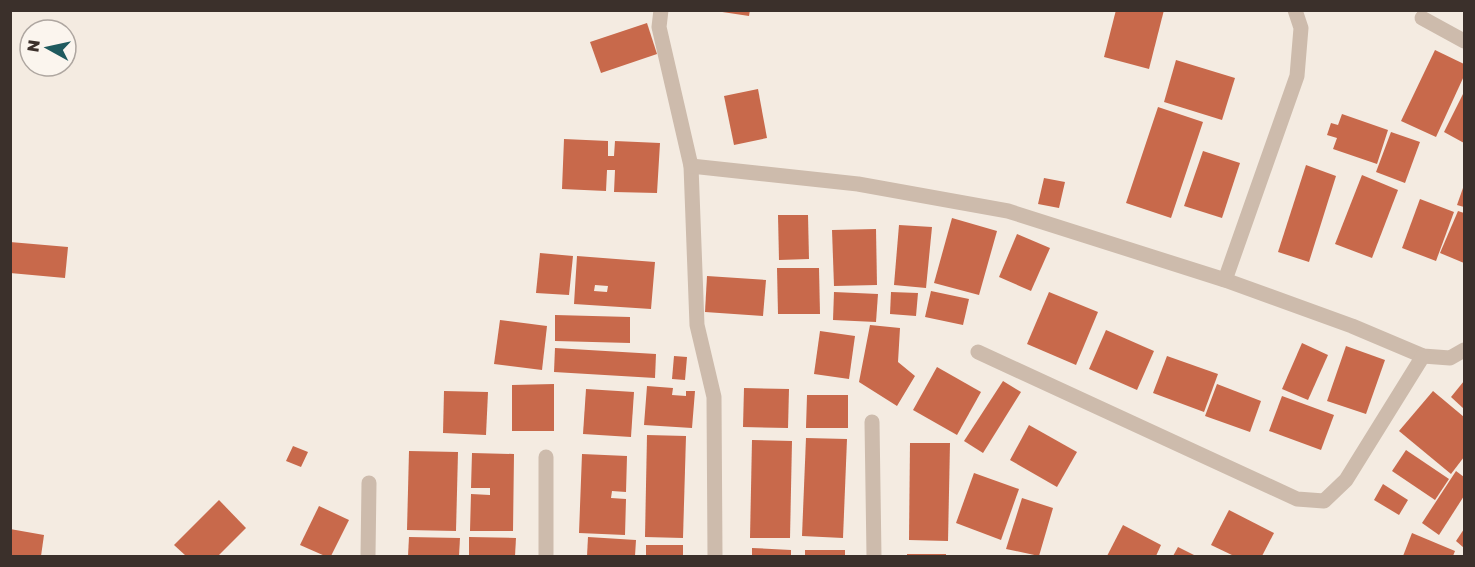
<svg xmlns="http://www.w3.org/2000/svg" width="1475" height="567" viewBox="0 0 1475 567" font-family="'Golos Text',sans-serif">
<rect width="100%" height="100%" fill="#f4ebe1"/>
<!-- building -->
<g fill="#c8694b" fill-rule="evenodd">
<polygon points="709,10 750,10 749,16"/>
<polygon points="1116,10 1164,10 1149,69 1104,57"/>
<polygon points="647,23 657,54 601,73 590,42"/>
<polygon points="1435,50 1464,64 1464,76 1436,137 1401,121"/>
<polygon points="1176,60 1235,78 1222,120 1164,102"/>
<polygon points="758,89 767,138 734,145 724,96"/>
<polygon points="1464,92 1464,143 1444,132"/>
<polygon points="1158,107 1203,122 1171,218 1126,203"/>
<polygon points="1342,114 1388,130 1377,164 1333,149 1337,138 1327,135 1331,123 1338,125"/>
<polygon points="1391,132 1420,142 1405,183 1376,172"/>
<polygon points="564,139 608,141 608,156 614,156 615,141 660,143 657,193 614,192 615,170 607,170 606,191 562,189"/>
<polygon points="1203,151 1240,163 1222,218 1184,206"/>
<polygon points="1306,165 1336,176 1309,262 1278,252"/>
<polygon points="1362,175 1398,190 1372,258 1335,244"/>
<polygon points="1044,178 1065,182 1059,208 1038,204"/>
<polygon points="1464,185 1464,207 1457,205"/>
<polygon points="1420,199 1454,212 1436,261 1402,248"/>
<polygon points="1458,211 1464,213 1464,263 1440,253"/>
<polygon points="778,215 808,215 809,259 779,260"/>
<polygon points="952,218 997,231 979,295 934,283"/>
<polygon points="899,225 932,227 926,288 894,285"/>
<polygon points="876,229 877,285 834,286 832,230"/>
<polygon points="1017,234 1050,248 1031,291 999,277"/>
<polygon points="10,242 68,247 65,278 10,273"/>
<polygon points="540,253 573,256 569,295 536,293"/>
<path d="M 577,256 L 655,262 L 651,309 L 574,304 ZM 595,285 L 608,286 L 607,292 L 594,291 Z"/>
<polygon points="777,268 819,268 820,314 778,314"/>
<polygon points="707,276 766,280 763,316 705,312"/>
<polygon points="931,291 969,299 963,325 925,317"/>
<polygon points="834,292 878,294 876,322 833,320"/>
<polygon points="891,292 918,293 916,316 890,314"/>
<polygon points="1049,292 1098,312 1076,365 1027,344"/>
<polygon points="555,315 630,317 630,343 555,341"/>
<polygon points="500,320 547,326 542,370 494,364"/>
<polygon points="870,325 900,328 898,362 915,376 897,406 859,382"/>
<polygon points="1106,330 1154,351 1137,390 1089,369"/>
<polygon points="820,331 855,336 849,379 814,374"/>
<polygon points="1302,343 1328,355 1308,400 1282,389"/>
<polygon points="1346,346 1385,360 1366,414 1327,401"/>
<polygon points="555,348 656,354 655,378 554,372"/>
<polygon points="674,356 687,357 685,380 672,379"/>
<polygon points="1167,356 1218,374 1204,412 1153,393"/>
<polygon points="937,367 981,392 957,435 913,410"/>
<polygon points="1003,381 1021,392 983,453 964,441"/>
<polygon points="1464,381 1464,409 1451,397"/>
<polygon points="554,384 554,431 512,431 512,385"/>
<polygon points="1217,384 1261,401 1250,432 1205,416"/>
<polygon points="647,386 673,388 672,395 686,396 686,391 695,391 692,428 644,425"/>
<polygon points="744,388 789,389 788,428 743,427"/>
<polygon points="586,389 634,392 631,437 583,434"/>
<polygon points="444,391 488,392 486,435 443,433"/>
<polygon points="1433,391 1464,417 1464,457 1451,474 1399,431"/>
<polygon points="807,395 848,395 848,428 806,428"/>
<polygon points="1282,396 1334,415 1321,450 1269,431"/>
<polygon points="1029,425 1077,452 1057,487 1010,460"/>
<polygon points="647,435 686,436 683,538 645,537"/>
<polygon points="806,438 847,439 843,538 802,536"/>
<polygon points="752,440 792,441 790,538 750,538"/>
<polygon points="910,443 950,443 948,541 909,540"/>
<polygon points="293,446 308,452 301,467 286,461"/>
<polygon points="1406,450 1449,479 1435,500 1392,471"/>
<polygon points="409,451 458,452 456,531 407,530"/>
<polygon points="472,453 514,454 513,531 470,531 471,494 490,495 490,488 471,488"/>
<polygon points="582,454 627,456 626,492 612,491 611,498 626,499 625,535 579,533"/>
<polygon points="1456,471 1464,477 1464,496 1439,535 1422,523"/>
<polygon points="974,473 1019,489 1001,540 956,523"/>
<polygon points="1383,484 1408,500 1399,515 1374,500"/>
<polygon points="1022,498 1053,508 1039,556 1006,549"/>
<polygon points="219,500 246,528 218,556 186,556 174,545"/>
<polygon points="319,506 349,520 331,556 325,556 300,545"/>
<polygon points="1229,510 1274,533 1262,556 1234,556 1211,545"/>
<polygon points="1123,525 1161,545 1156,556 1107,556"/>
<polygon points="10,529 44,535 41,556 10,556"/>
<polygon points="1464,529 1464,548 1456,541"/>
<polygon points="1412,533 1455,551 1453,556 1403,556"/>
<polygon points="409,537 460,538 459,556 408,556"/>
<polygon points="469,537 516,538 515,556 469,556"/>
<polygon points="588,537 636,540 635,556 587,556"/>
<rect x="646" y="545" width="37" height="11"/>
<polygon points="1178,547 1196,556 1173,556"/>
<polygon points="752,548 791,550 791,556 752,556"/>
<rect x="805" y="550" width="40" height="6"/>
<rect x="907" y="554" width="39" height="2"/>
</g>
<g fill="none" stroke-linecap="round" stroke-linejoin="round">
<!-- minor -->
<g stroke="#cdbbac" stroke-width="15">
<polyline points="661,10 659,27 691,166 697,325 714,397 715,556"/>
<polyline points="1422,18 1464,41"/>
<polyline points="691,166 858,184 1008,211 1225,280 1352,326 1423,356 1450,358 1464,350"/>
<polyline points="1225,280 1297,76 1301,28 1295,10"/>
<polyline points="978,352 1297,499 1324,501 1346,480 1423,356"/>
<polyline points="872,422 874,556"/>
<polyline points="368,556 369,483"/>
<polyline points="546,556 546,457"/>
</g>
</g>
<!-- border -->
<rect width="1475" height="567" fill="none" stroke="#3b302b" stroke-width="24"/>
<!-- north arrow -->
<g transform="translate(48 48) rotate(278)"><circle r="28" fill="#fbf5ee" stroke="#aea6a0" stroke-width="1.5"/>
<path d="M0-4.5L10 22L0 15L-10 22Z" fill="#1f5a5e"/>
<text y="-9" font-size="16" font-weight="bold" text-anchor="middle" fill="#3b302b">N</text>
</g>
</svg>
